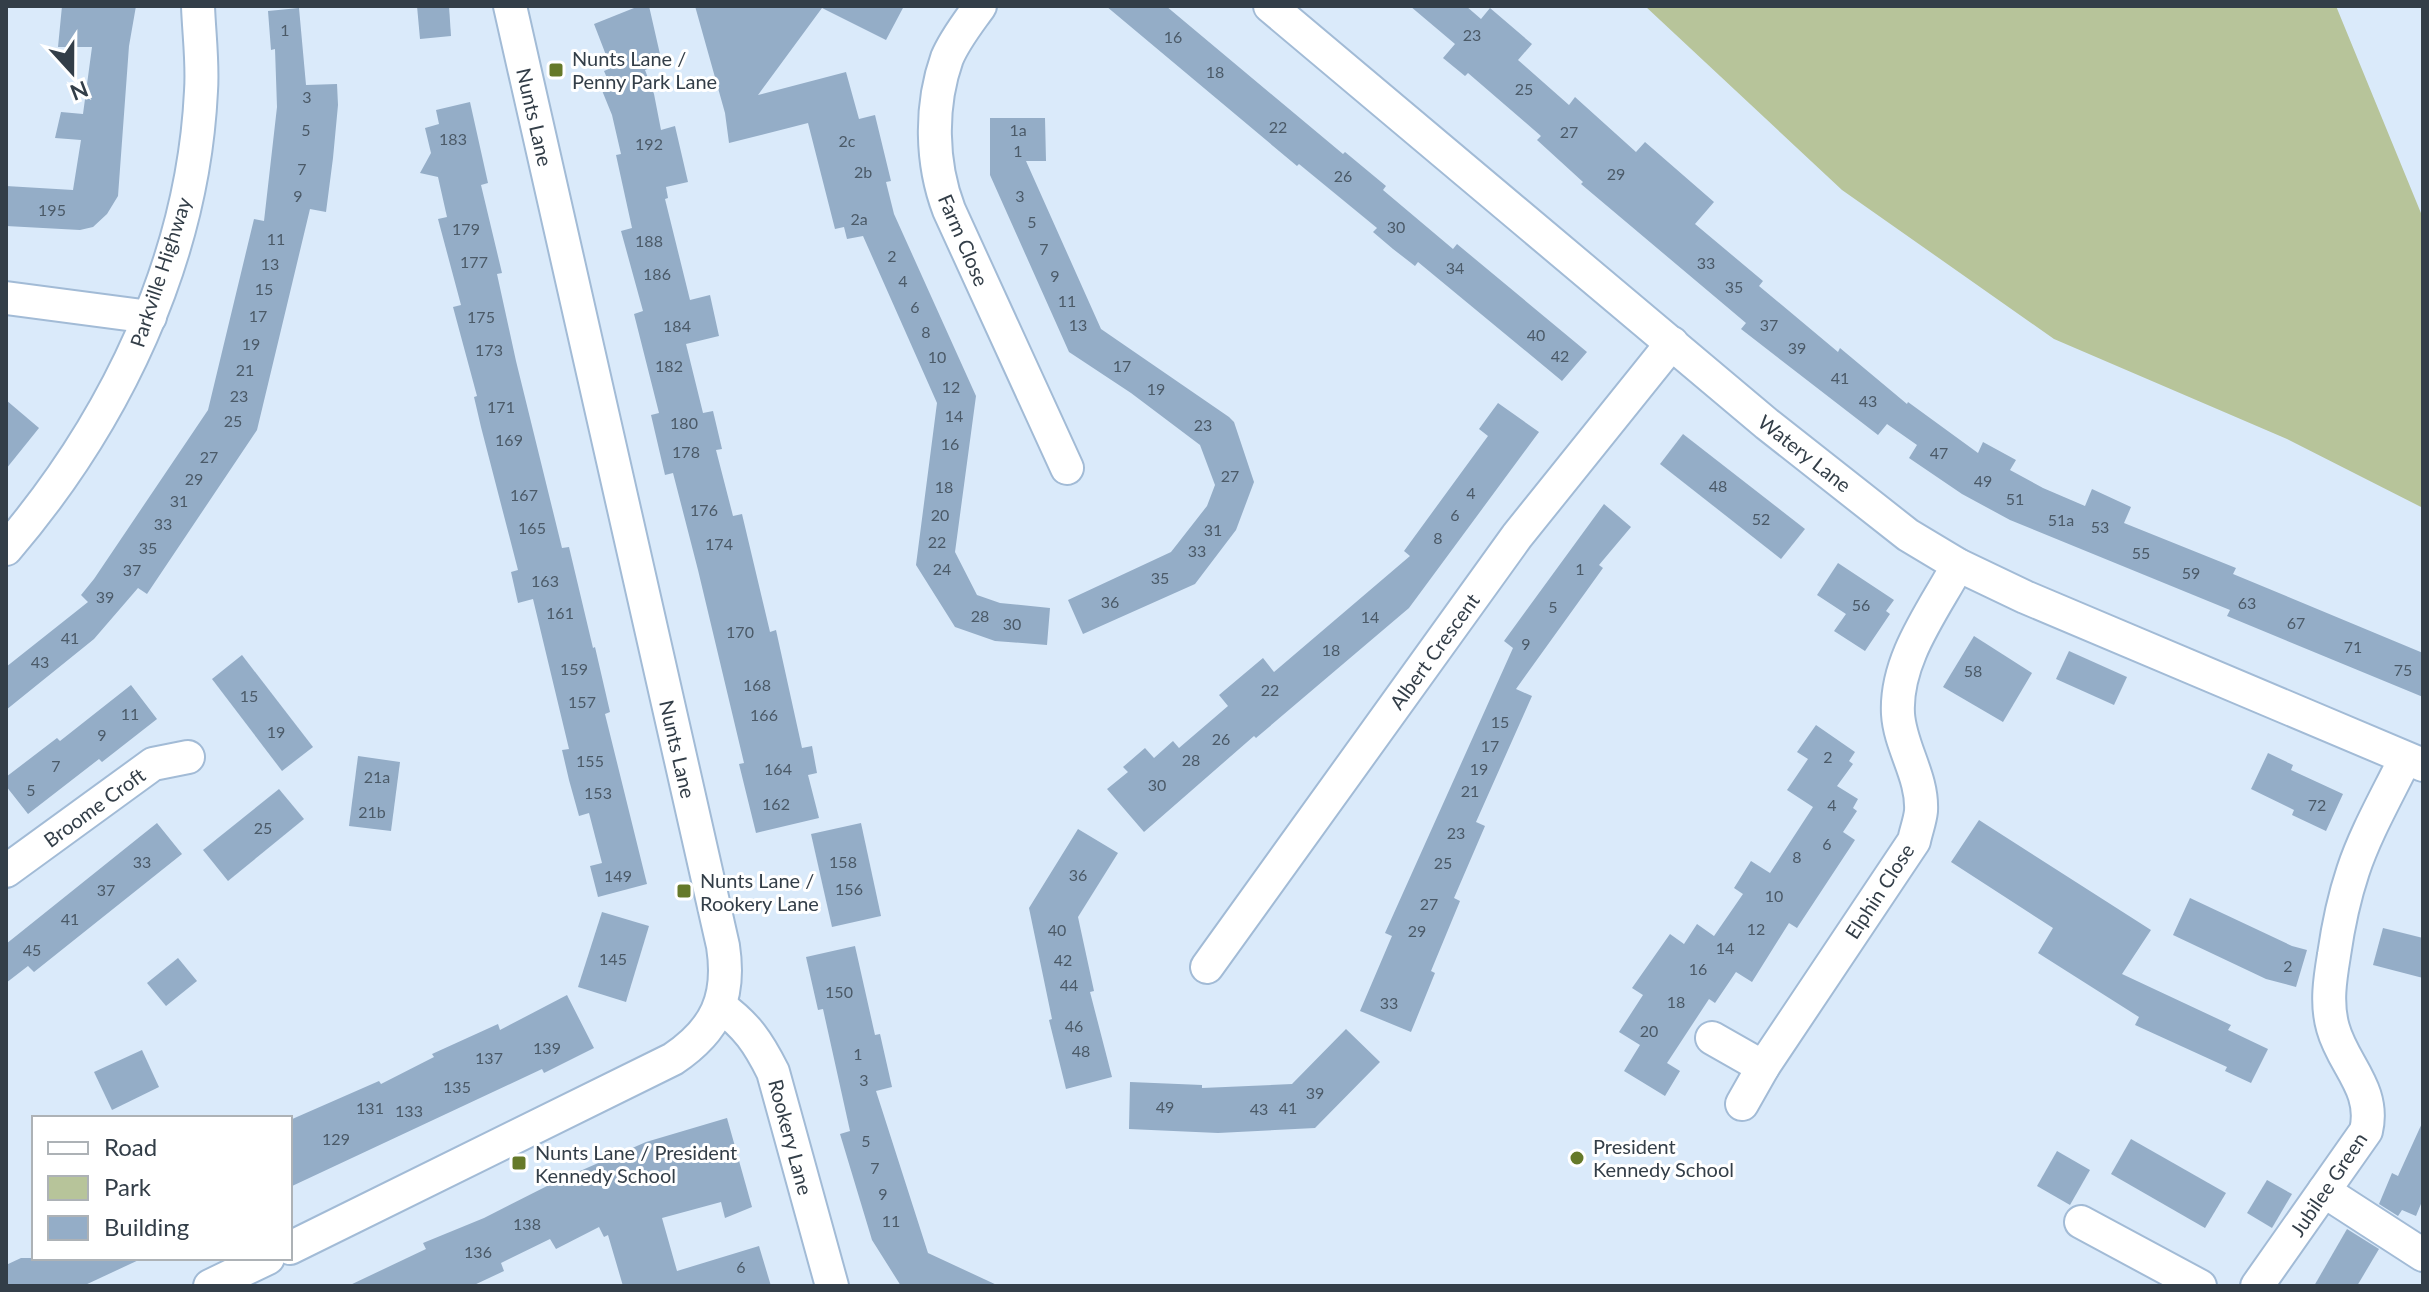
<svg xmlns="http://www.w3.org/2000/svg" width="2429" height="1292" viewBox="0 0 2429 1292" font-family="Lato,sans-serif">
<rect width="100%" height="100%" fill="#daeafa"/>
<!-- green -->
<polygon fill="#b7c49a" points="1645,6 2336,6 2423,218 2423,508 2287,439 2054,339 1842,190"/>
<!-- building -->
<g fill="#94adc7">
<polygon points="62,6 136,6 129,46 118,196 107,214 93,227 80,230 6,226 6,186 73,190 81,140 55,138 61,112 83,114 92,47 58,47"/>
<polygon points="417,6 449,6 451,36 420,39"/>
<polygon points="639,6 649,6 662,63 645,70 654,94 661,130 675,126 688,182 666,187 668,198 665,199 690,300 710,295 719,336 686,344 703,413 713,411 722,449 716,450 733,516 742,514 770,632 776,630 802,748 812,746 817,773 808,775 819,818 756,833 739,764 744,763 698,570 673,473 665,475 651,415 659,413 634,314 643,311 621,231 632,228 616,155 621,154 612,115 601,88 610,85 604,71 611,68 594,24"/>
<polygon points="695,6 904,6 886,40 822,8 758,95 846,72 859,119 875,115 891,181 886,182 894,214 976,396 955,552 977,595 1000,603 1050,608 1047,645 995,641 955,627 916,565 937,403 863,236 847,239 844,227 835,229 808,123 729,143 725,113"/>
<polygon points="1106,6 1166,6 1343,154 1345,152 1386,186 1383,190 1453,249 1457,244 1587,352 1562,381 1418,262 1415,266 1393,249 1373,232 1377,228 1299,164 1297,166"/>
<polygon points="1410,6 1466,6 1481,19 1490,8 1532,44 1518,60 1569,105 1575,97 1636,152 1645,142 1714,202 1695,224 1763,281 1759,286 1838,352 1840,348 1907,404 1908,402 1978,453 1983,442 2016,460 2010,470 2043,488 2085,506 2092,489 2131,507 2124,523 2236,568 2233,574 2423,653 2423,697 2227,616 2230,610 2010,520 1962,494 1909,458 1917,445 1887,424 1878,435 1741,329 1746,323 1581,184 1583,182 1537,140 1541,136 1468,73 1465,76 1443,58 1455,44"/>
<polygon points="299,8 306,85 337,84 338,105 333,158 326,212 310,209 257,430 147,594 138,588 94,639 6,710 6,667 88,602 81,595 94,579 208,410 254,219 264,221 277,107 275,49 271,50 268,11"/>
<polygon points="470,102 488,183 481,185 502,273 497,274 516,361 562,548 569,547 593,648 595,647 610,712 605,714 647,884 598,897 590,866 602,863 589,813 579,816 569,780 562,750 569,749 533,599 518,603 511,572 518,570 481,427 474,397 477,396 453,307 461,305 438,219 447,217 438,177 420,173 431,153 425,128 439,124 436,110"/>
<polygon points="990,118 1045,118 1046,161 1026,161 1101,329 1229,417 1234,422 1254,482 1236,530 1195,584 1083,634 1068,600 1171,552 1207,506 1215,485 1200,445 1131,393 1069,352 990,175"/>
<polygon points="6,400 39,428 6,469"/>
<polygon points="1498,403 1539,432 1409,608 1256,738 1254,736 1144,832 1107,789 1128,772 1123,767 1145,748 1154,758 1173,741 1179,748 1228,706 1219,695 1263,658 1274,672 1410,556 1404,551 1488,436 1479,429"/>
<polygon points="1683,434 1805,529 1781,559 1660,464"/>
<polygon points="1604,504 1631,527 1599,565 1603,568 1516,689 1532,696 1476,822 1485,826 1454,898 1460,901 1431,971 1435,973 1411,1032 1360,1011 1392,936 1385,933 1513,648 1504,641"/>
<polygon points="1838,563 1894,600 1886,611 1890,614 1865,651 1834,631 1846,614 1817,595"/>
<polygon points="1974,636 2032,673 2003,722 1943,687"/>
<polygon points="2069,651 2127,677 2114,705 2056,679"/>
<polygon points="242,655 313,747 282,771 212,679"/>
<polygon points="131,685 157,719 102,762 99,759 28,814 6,786 6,777 57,738 60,741"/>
<polygon points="1816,725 1855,752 1849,761 1853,764 1837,786 1858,799 1853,808 1857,811 1843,832 1855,840 1797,928 1789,923 1752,982 1736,972 1715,1003 1709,999 1667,1063 1680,1071 1665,1096 1624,1071 1640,1045 1619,1032 1643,995 1632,988 1670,934 1684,944 1697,924 1714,936 1743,894 1734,888 1751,861 1770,873 1813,807 1787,790 1808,759 1797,752"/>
<polygon points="2268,753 2293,765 2291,770 2343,794 2326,831 2292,815 2294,810 2251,789"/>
<polygon points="358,756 400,762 391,831 349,826"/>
<polygon points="279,789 304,819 228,881 203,850"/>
<polygon points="1979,820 2151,930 2122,974 2231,1025 2228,1030 2268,1049 2251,1083 2225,1071 2227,1067 2135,1025 2139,1017 2038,953 2053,928 1951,862"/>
<polygon points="157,823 182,854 34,972 28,966 6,983 6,944"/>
<polygon points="861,823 881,916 832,927 811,834"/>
<polygon points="1078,829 1118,853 1078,917 1094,991 1090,992 1112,1077 1066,1089 1049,1020 1052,1019 1029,908"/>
<polygon points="2190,898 2292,946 2307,950 2296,987 2266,979 2173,935"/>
<polygon points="602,912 649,926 626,1002 578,987"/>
<polygon points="2383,928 2423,938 2423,978 2373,965"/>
<polygon points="855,946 875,1035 880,1034 892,1087 876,1091 928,1253 999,1286 901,1286 872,1240 840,1134 850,1131 823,1009 818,1010 806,957"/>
<polygon points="178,958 197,981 166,1006 147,983"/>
<polygon points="567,995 594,1048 544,1073 542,1069 290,1187 290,1120 379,1081 381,1084 434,1057 432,1054 498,1024 500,1030"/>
<polygon points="1346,1029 1380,1062 1315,1128 1218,1133 1129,1129 1130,1082 1202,1085 1202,1088 1292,1084"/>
<polygon points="142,1050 159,1087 112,1110 94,1072"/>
<polygon points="727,1118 752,1207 725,1218 721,1202 662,1218 677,1271 759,1246 771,1286 623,1286 608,1235 604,1237 599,1227 556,1249 550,1239 501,1263 504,1271 472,1286 348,1286 426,1249 423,1243 484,1218 555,1182 646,1142"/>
<polygon points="2423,1121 2423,1199 2416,1216 2402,1210 2398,1216 2379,1204 2392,1173 2398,1176"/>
<polygon points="2131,1139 2226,1193 2205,1228 2111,1174"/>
<polygon points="2057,1151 2090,1170 2070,1205 2037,1186"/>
<polygon points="2267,1180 2292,1194 2272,1228 2247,1213"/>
<polygon points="2347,1229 2379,1249 2357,1286 2314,1286"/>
<polygon points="21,1258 143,1258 83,1286 6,1286 6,1265"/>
</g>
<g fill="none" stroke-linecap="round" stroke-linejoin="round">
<!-- street casing -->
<g stroke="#a2bbd6" stroke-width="36">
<g id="street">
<path d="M 980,6 C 968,23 955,39 947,58 C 930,106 931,163 949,210 L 1067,468"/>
<polyline points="1270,6 1767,424 1908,535 1958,565 2025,597 2423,765"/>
<polyline points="6,298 150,317"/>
<path d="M 6,549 C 115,422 193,260 201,91 C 203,63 199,34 198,6"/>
<polyline points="6,871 153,764 188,757"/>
<polyline points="1207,967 1517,536 1672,343"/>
<path d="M 720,1006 C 747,1026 758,1042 773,1072 L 832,1286"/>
<polyline points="1712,1038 1763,1067"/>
<path d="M 1742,1104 L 1763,1067 L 1914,841 C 1916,831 1920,821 1921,811 C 1923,777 1900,747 1898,714 C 1895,660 1933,611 1958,565"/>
<polyline points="2324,1191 2423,1255"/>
<polyline points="2081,1222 2200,1286"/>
<path d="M 290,1248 L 673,1059 C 716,1030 731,998 723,946 L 510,6"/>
<polyline points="210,1286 268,1258"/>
<path d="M 2257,1286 L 2366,1131 C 2376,1089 2343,1065 2333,1028 C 2326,1004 2330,979 2334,955 C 2338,927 2344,898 2353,871 C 2365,834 2388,794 2405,759"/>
</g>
</g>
<!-- street -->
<use href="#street" stroke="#fff" stroke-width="32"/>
</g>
<!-- markers -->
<g fill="#657929" stroke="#fff" stroke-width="3">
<rect x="548" y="62" width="16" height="16" rx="4"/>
<rect x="676" y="883" width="16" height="16" rx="4"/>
<circle cx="1577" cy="1158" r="8"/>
<rect x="511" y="1155" width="16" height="16" rx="4"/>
</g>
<g text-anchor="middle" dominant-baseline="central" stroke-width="6" stroke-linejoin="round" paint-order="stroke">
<!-- number labels -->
<g font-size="16" fill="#4b5a68">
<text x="285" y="29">1</text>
<text x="1472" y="34">23</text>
<text x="1173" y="36">16</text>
<text x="1215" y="71">18</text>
<text x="1524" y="88">25</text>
<text x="307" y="96">3</text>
<text x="1278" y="126">22</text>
<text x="306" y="129">5</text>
<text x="1018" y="129">1a</text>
<text x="1569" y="131">27</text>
<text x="453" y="138">183</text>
<text x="847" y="140">2c</text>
<text x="649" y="143">192</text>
<text x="1018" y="150">1</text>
<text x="302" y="168">7</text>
<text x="863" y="171">2b</text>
<text x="1616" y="173">29</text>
<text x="1343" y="175">26</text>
<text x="298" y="195">9</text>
<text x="1020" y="195">3</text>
<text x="52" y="209">195</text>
<text x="859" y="218">2a</text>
<text x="1032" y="221">5</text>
<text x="1396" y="226">30</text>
<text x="466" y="228">179</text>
<text x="276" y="238">11</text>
<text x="649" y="240">188</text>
<text x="1044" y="248">7</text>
<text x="892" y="255">2</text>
<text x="474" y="261">177</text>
<text x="1706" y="262">33</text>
<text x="270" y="263">13</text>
<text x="1455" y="267">34</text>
<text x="657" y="273">186</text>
<text x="1055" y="275">9</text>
<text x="903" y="280">4</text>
<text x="1734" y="286">35</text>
<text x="264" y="288">15</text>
<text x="1067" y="300">11</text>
<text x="915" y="306">6</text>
<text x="258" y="315">17</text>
<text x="481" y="316">175</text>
<text x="1078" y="324">13</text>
<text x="1769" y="324">37</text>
<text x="677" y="325">184</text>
<text x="926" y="331">8</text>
<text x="1536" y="334">40</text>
<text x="251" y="343">19</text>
<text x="1797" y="347">39</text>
<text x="489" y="349">173</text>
<text x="1560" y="355">42</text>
<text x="937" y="356">10</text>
<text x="669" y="365">182</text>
<text x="1122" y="365">17</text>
<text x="245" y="369">21</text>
<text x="1840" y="377">41</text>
<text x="951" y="386">12</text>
<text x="1156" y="388">19</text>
<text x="239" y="395">23</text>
<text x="1868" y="400">43</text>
<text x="501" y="406">171</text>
<text x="954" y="415">14</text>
<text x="233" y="420">25</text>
<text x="684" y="422">180</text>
<text x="1203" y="424">23</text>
<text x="509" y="439">169</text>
<text x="950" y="443">16</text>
<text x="686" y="451">178</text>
<text x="1939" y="452">47</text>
<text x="209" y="456">27</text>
<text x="1230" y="475">27</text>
<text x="194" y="478">29</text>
<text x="1983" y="480">49</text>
<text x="1718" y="485">48</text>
<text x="944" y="486">18</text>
<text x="1471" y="492">4</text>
<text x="524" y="494">167</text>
<text x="2015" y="498">51</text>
<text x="179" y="500">31</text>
<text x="704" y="509">176</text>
<text x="940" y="514">20</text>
<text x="1455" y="514">6</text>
<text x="1761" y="518">52</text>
<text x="2061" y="519">51a</text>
<text x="163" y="523">33</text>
<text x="2100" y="526">53</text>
<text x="532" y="527">165</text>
<text x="1213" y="529">31</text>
<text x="1438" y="537">8</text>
<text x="937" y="541">22</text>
<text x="719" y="543">174</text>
<text x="148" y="547">35</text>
<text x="1197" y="550">33</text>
<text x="2141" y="552">55</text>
<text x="942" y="568">24</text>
<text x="1580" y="568">1</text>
<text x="132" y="569">37</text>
<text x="2191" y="572">59</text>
<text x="1160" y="577">35</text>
<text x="545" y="580">163</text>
<text x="105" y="596">39</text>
<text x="1110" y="601">36</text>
<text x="2247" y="602">63</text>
<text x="1861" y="604">56</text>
<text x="1553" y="606">5</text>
<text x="560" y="612">161</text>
<text x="980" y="615">28</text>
<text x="1370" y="616">14</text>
<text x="2296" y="622">67</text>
<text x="1012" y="623">30</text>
<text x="740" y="631">170</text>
<text x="70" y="637">41</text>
<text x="1526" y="643">9</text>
<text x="2353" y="646">71</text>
<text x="1331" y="649">18</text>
<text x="40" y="661">43</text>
<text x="574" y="668">159</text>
<text x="2403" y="669">75</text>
<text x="1973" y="670">58</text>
<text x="757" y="684">168</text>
<text x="1270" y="689">22</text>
<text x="249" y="695">15</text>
<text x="582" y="701">157</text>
<text x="130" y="713">11</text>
<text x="764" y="714">166</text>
<text x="1500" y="721">15</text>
<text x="276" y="731">19</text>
<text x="102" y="734">9</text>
<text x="1221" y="738">26</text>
<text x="1490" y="745">17</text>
<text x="1828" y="756">2</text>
<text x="1191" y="759">28</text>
<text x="590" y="760">155</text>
<text x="56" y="765">7</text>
<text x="778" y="768">164</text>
<text x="1479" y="768">19</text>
<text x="377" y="776">21a</text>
<text x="1157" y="784">30</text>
<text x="31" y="789">5</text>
<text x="1470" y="790">21</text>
<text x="598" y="792">153</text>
<text x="776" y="803">162</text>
<text x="1832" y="804">4</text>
<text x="2317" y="804">72</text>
<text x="372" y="811">21b</text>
<text x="263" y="827">25</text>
<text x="1456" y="832">23</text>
<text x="1827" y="843">6</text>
<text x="1797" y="856">8</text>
<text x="142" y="861">33</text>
<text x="843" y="861">158</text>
<text x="1443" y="862">25</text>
<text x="1078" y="874">36</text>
<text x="618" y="875">149</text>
<text x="849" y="888">156</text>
<text x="106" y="889">37</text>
<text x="1774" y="895">10</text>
<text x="1429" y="903">27</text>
<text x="70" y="918">41</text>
<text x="1756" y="928">12</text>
<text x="1057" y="929">40</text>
<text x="1417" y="930">29</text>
<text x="1725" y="947">14</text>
<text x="32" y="949">45</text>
<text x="613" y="958">145</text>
<text x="1063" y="959">42</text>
<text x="2288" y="965">2</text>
<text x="1698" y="968">16</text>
<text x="1069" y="984">44</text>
<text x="839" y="991">150</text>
<text x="1676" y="1001">18</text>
<text x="1389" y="1002">33</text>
<text x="1074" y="1025">46</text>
<text x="1649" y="1030">20</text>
<text x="547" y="1047">139</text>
<text x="1081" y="1050">48</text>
<text x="858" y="1053">1</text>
<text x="489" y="1057">137</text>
<text x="864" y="1079">3</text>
<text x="457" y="1086">135</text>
<text x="1315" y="1092">39</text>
<text x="1165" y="1106">49</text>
<text x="370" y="1107">131</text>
<text x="1288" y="1107">41</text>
<text x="1259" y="1108">43</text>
<text x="409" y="1110">133</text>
<text x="336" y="1138">129</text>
<text x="866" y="1140">5</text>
<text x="875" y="1167">7</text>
<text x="883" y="1193">9</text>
<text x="891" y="1220">11</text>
<text x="527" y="1223">138</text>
<text x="478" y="1251">136</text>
<text x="741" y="1266">6</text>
</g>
<!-- poi labels -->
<g font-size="20" fill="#333e48" stroke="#fff" text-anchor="start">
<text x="572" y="58">Nunts Lane /<tspan x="572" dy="23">Penny Park Lane</tspan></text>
<text x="700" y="880">Nunts Lane /<tspan x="700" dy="23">Rookery Lane</tspan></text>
<text x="1593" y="1146">President<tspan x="1593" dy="23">Kennedy School</tspan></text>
<text x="535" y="1152">Nunts Lane / President<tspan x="535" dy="23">Kennedy School</tspan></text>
</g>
<!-- street labels -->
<g font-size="20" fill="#333e48" stroke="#fff">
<text transform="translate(535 117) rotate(77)">Nunts Lane</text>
<text transform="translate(964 240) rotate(67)">Farm Close</text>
<text transform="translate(160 272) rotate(-72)">Parkville Highway</text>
<text transform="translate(1805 453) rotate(38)">Watery Lane</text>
<text transform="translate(1434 651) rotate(-54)">Albert Crescent</text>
<text transform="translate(678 749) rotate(77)">Nunts Lane</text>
<text transform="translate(94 807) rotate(-36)">Broome Croft</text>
<text transform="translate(1879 891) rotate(-57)">Elphin Close</text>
<text transform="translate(791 1137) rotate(75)">Rookery Lane</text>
<text transform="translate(2328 1184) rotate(-56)">Jubilee Green</text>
</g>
</g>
<!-- border -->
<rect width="2429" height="1292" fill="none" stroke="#333e48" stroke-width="16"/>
<!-- legend -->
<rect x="32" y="1116" width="260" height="144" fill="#ffffff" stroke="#adb2b6" stroke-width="2"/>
<rect x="48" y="1142" width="40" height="12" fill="#ffffff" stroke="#adb2b6" stroke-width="2"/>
<text x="104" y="1156" font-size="24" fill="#333e48">Road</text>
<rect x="48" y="1176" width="40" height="24" fill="#b7c49a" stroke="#adb2b6" stroke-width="2"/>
<text x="104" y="1196" font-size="24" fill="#333e48">Park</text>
<rect x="48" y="1216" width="40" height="24" fill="#94adc7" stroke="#adb2b6" stroke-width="2"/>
<text x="104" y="1236" font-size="24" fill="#333e48">Building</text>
<!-- north arrow -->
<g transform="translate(72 72) rotate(159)" stroke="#ffffff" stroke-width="6" paint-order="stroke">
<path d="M0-6L14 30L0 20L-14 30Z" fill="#333e48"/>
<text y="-12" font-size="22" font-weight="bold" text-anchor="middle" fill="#333e48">N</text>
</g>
</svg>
